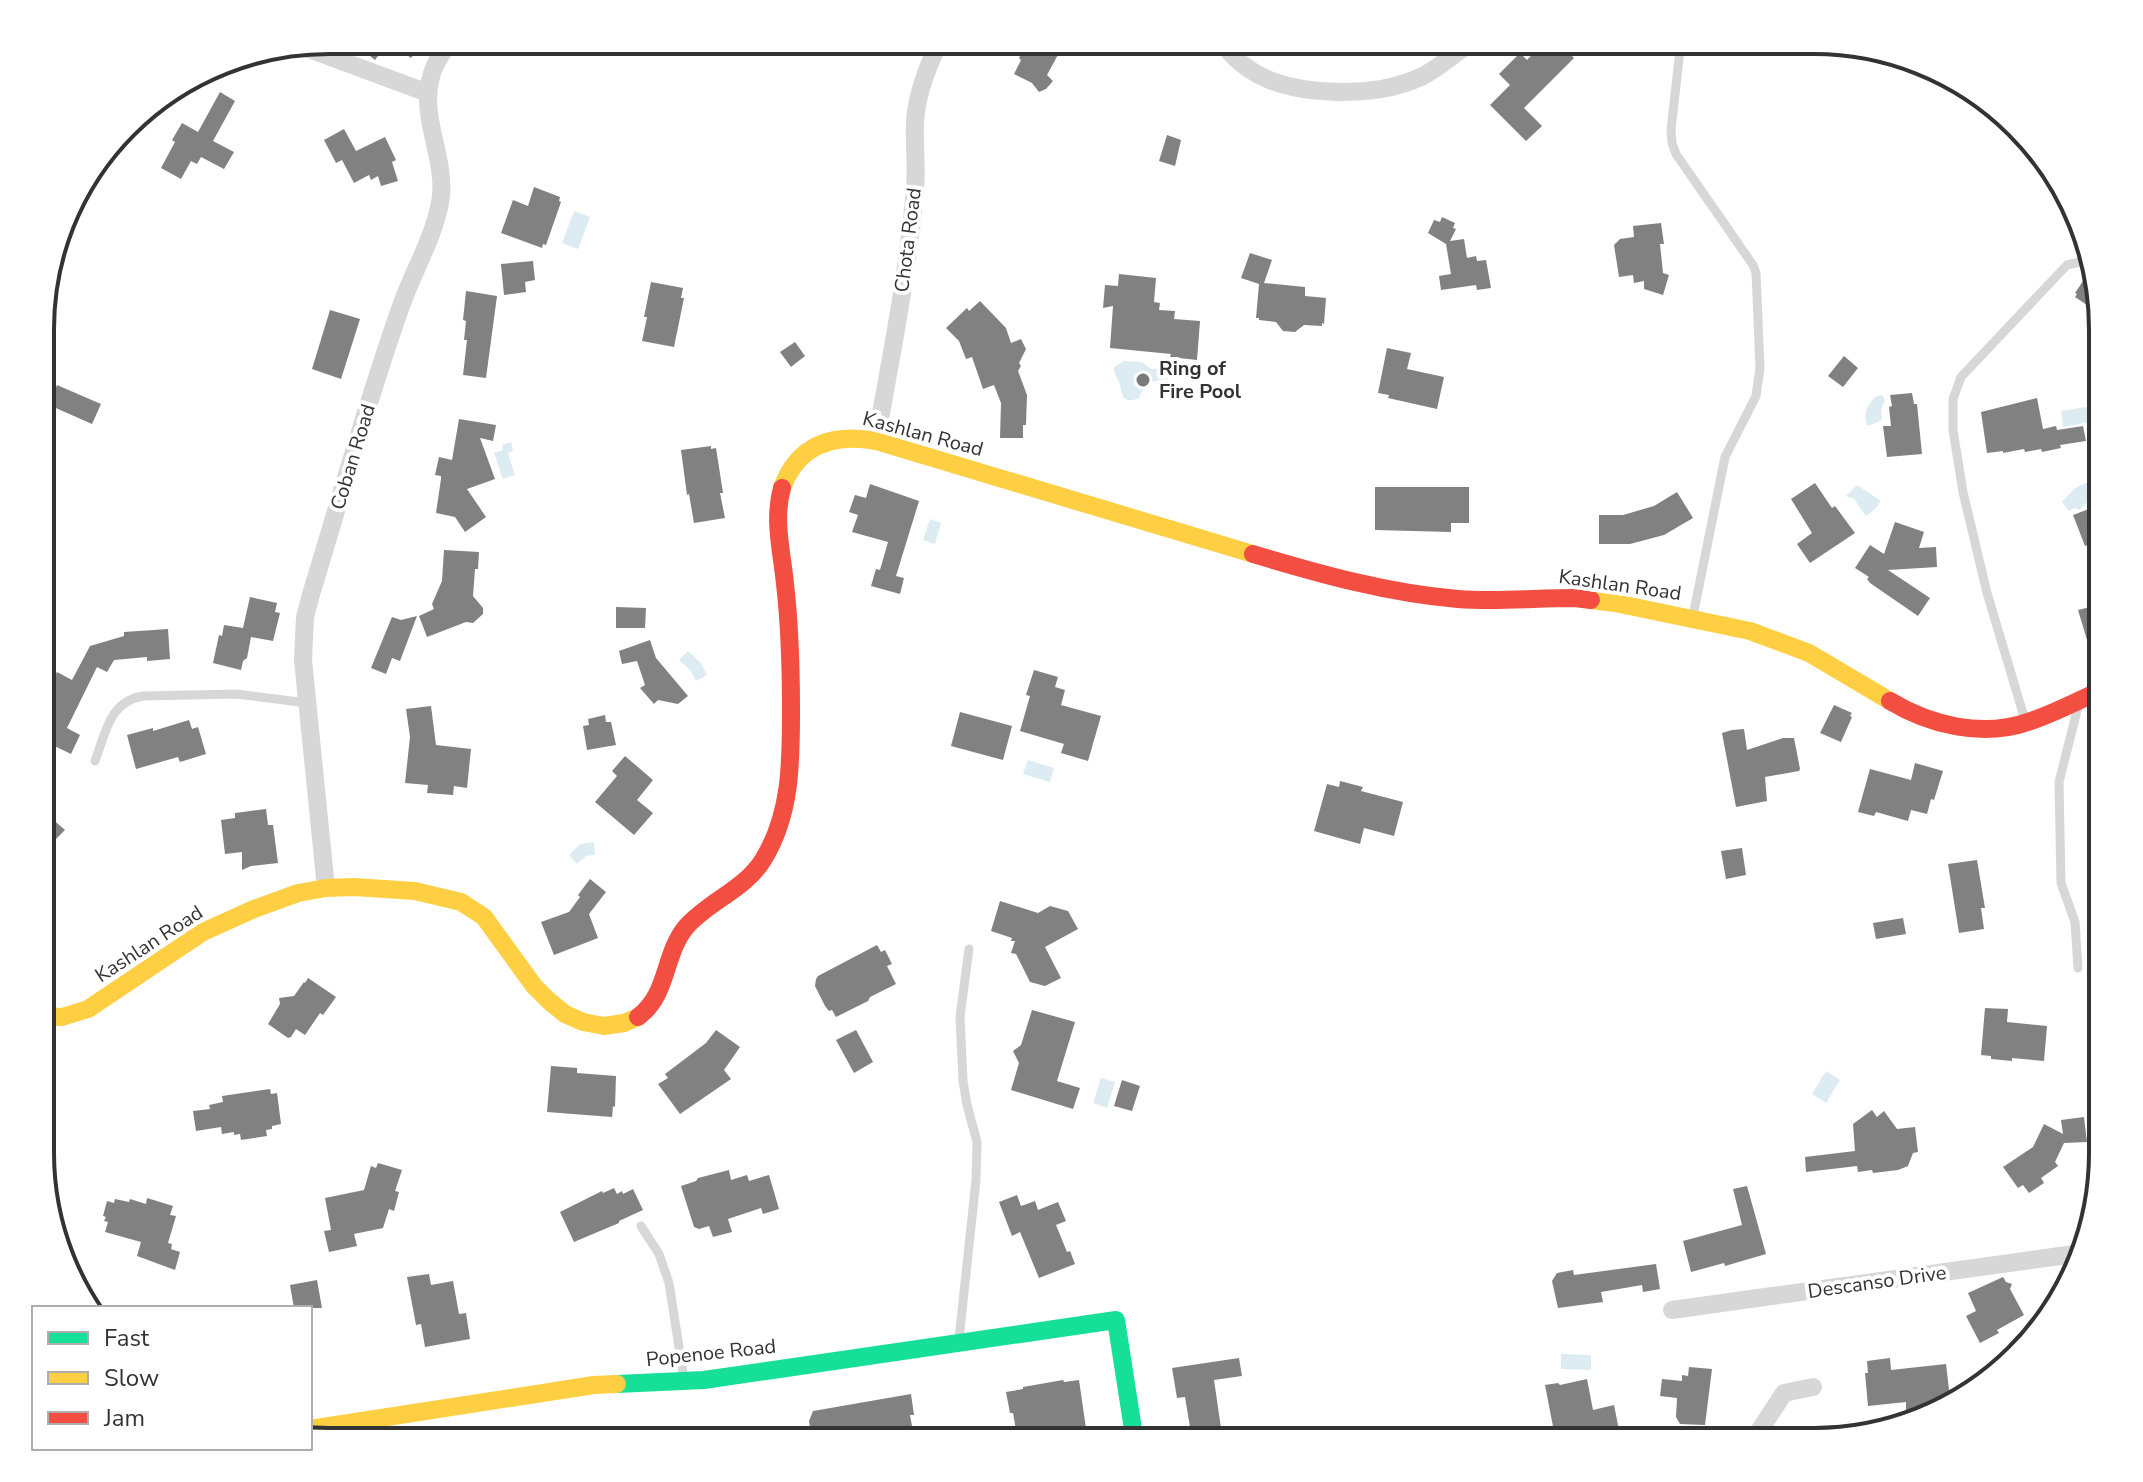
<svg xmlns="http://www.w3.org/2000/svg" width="2143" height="1482" viewBox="0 0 2143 1482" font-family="'Nunito Sans',sans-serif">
<rect width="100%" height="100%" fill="#fff"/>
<!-- water -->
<g fill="#ddebf3">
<polygon points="574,211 590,217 578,249 562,243"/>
<path d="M 1124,361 L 1142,362 L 1151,369 L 1186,368 L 1186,378 C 1165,380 1146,376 1139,398 C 1121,405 1123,394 1119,382 C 1117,378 1115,375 1114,371 L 1114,367 Z"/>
<path d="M 1882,395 L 1885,400 L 1881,409 L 1882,420 L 1868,426 C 1862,416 1867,405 1875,397 Z"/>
<polygon points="2092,406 2095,421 2063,427 2061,411"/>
<polygon points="511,442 513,451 508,453 515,475 503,479 494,453 503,450 502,445"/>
<polygon points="2088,482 2096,485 2094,489 2099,492 2094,503 2086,503 2079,510 2075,508 2069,511 2062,502 2075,488"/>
<polygon points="1857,485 1881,501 1876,508 1866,516 1854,499 1846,496"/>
<polygon points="930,519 941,523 935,544 923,540"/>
<polygon points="688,651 701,663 707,675 696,681 691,671 679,660"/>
<polygon points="1028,760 1054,768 1050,782 1023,774"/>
<polygon points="594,842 595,855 586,856 577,864 569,855 580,844"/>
<polygon points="1826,1071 1840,1080 1826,1103 1812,1094"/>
<polygon points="1101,1078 1115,1082 1107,1108 1093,1103"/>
<polygon points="1561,1354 1591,1355 1591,1370 1561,1369"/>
</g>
<!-- building -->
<g fill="#818181">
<polygon points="350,40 425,40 411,58 389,41 375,60"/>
<polygon points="1022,40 1066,40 1047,75 1053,81 1046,89 1039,92 1032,83 1014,74 1021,60 1019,58 1022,52"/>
<polygon points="1546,40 1556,40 1574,58 1524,108 1542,126 1526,141 1490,105 1510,85 1499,74 1520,53 1527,60"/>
<polygon points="220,92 235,101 213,141 234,152 224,169 201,157 197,164 191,161 181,179 161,168 175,142 172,140 182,123 198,132"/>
<polygon points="344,129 356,151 385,137 396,160 392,162 398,181 381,186 378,176 371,180 369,175 354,183 342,160 336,163 324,140"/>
<polygon points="1167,135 1181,140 1175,166 1159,161"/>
<polygon points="534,187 560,197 559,201 561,202 546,245 543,244 542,248 501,233 513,200 528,206"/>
<polygon points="1442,217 1455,223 1453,228 1456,229 1450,241 1464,239 1467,258 1476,256 1477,261 1486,260 1491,288 1477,290 1476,285 1441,290 1439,276 1451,274 1446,244 1428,233 1434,220 1440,222"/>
<polygon points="1661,223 1664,244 1660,244 1663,273 1669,275 1663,295 1644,289 1644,281 1634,283 1633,275 1619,277 1614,245 1620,239 1634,237 1633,226"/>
<polygon points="1250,253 1272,260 1264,283 1305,287 1305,296 1326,298 1324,324 1322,323 1322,326 1304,325 1295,332 1283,331 1276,322 1259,320 1259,318 1256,318 1259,284 1241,278"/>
<polygon points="533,261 535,280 525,282 526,292 504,295 501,264"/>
<polygon points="2091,269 2102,310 2102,315 2075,297 2077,294 2075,293"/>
<polygon points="1119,274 1156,278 1154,302 1160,303 1159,310 1175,311 1174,319 1200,321 1197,360 1170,357 1171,354 1110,348 1113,306 1103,308 1105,285 1118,286"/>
<polygon points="651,282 683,288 681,298 684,298 674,347 642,341 647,317 644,317"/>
<polygon points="466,291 497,296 486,378 463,375 467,340 464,340 466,321 463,320"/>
<polygon points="980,301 1006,328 1011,343 1021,339 1026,349 1019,363 1021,366 1018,371 1027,395 1026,425 1023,425 1023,438 1000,438 1001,403 994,385 983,389 972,357 966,359 959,341 946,328 967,308 969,311"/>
<polygon points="330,310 360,319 341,379 312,369"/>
<polygon points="795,342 805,356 791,367 780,352"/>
<polygon points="1387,348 1411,353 1407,369 1444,377 1437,409 1388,398 1389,395 1378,393"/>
<polygon points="1844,356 1858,368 1843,387 1828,376"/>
<polygon points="57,385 101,404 92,424 49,405"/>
<polygon points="1912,393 1914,404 1917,404 1922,454 1887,457 1883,426 1891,426 1889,407 1892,406 1890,395"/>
<polygon points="2037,398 2043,429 2056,426 2057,430 2083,426 2086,441 2060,445 2061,448 2042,452 2041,449 2025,452 2024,449 2003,453 2003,451 1987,453 1981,412"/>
<polygon points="459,419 496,425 493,441 480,438 495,479 467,489 486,517 465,532 455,517 436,513 441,479 441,476 435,475 439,457 452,460"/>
<polygon points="711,446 711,449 716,448 723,493 720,493 725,518 694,523 689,494 687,495 681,450"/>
<polygon points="1815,483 1832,508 1835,506 1855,533 1810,563 1797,544 1812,533 1791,499"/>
<polygon points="870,484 919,501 896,576 904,578 900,594 871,586 876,569 880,570 888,542 852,532 858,515 849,512 855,495 866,498"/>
<polygon points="1375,487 1469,487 1469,523 1451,523 1451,532 1375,530"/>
<polygon points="1677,492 1693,518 1664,535 1630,544 1599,544 1599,515 1623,515 1654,506"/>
<polygon points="2102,504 2102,540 2085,546 2073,515"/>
<polygon points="1895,522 1924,532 1919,548 1936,547 1937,567 1888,570 1930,598 1918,616 1870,583 1867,579 1869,577 1855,568 1870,545 1884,554"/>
<polygon points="444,550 479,552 478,569 475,569 473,596 483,608 483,614 473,623 466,622 427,637 419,616 434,609 432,604 442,581"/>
<polygon points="250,597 277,603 275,612 280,613 273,641 251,637 247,658 243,661 241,670 213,663 219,635 222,636 224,625 243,628"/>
<polygon points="2102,604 2102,636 2087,640 2078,610"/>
<polygon points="616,607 646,608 645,628 616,628"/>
<polygon points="417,616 400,661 392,658 386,674 371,668 392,617 401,620"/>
<polygon points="168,629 170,659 147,661 147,657 114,660 107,672 97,667 67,728 80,735 71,754 42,740 42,686 48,689 57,672 72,680 90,646 124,636 124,632"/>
<polygon points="650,640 656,658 688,696 678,704 658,700 654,704 640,688 645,685 637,661 622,664 619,651"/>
<polygon points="1034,670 1058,677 1055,687 1065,690 1061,705 1101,716 1088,761 1061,753 1064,744 1020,731 1030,696 1026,695"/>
<polygon points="1834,705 1852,713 1850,716 1852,717 1841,742 1820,733"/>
<polygon points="431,706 436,745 471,749 467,788 454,786 453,795 427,793 428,785 405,783 410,737 406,709"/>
<polygon points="960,712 1012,726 1003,760 951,746"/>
<polygon points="605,715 606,722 611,722 616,745 587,750 583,726 589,725 588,719"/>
<polygon points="189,720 192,729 198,727 206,754 180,762 178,757 136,769 127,735 153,728 153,731"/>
<polygon points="1744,729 1747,750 1783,738 1794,738 1800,769 1799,771 1765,777 1767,801 1736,807 1722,733 1732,730"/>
<polygon points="625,756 653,780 637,800 653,813 634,835 595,802 617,776 612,771"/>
<polygon points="1915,763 1943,771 1934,800 1931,799 1927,814 1911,810 1908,821 1876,812 1874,816 1858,812 1870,769 1911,780"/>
<polygon points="1340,781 1363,787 1361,791 1403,802 1394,836 1364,828 1360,844 1314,831 1327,784 1339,787"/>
<polygon points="266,809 268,825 273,825 278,863 251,866 242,870 242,852 225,854 221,820 235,818 235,813"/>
<polygon points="42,810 65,830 50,845 42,838"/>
<polygon points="1742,848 1746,875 1726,879 1721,851"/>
<polygon points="1977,860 1985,908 1981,908 1984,929 1959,933 1948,864"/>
<polygon points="590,879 606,892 589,914 598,938 554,955 541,922 569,912 580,897 578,895"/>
<polygon points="1000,901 1038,913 1050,906 1068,911 1078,929 1045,947 1061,978 1045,986 1030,982 1016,954 1011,953 1015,941 1011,941 1012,938 991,931"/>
<polygon points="1903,918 1906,934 1876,939 1873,923"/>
<polygon points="877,945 881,952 885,950 892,964 887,966 896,984 870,997 868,1001 836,1017 832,1010 829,1011 825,1006 815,986 816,979 818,976"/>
<polygon points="308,978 336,997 323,1015 320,1013 305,1035 296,1029 291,1037 288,1038 268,1024 280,1004 279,998 294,996 304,982 305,983"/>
<polygon points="1985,1008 2008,1009 2007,1022 2047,1026 2044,1061 2012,1058 2012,1061 1991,1059 1991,1056 1981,1055"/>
<polygon points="1032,1010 1075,1022 1057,1081 1080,1088 1073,1109 1011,1090 1019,1063 1013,1051 1021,1045"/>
<polygon points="716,1030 740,1047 724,1070 731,1079 680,1114 658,1084 668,1078 665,1074 706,1043"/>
<polygon points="856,1030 873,1062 854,1073 836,1040"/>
<polygon points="551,1066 577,1068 577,1073 616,1076 615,1107 613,1106 612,1117 547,1112"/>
<polygon points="1122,1080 1140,1086 1132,1111 1114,1106"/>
<polygon points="270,1089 271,1094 277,1093 281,1124 272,1126 272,1129 266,1130 267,1136 241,1140 240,1134 234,1135 234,1132 222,1134 221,1127 196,1131 193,1111 210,1109 209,1105 223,1102 222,1096"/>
<polygon points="1872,1110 1877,1117 1884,1111 1897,1129 1915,1127 1918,1152 1913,1153 1908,1166 1898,1170 1873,1173 1872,1170 1858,1172 1857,1166 1806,1172 1805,1157 1855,1151 1853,1124"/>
<polygon points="2084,1117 2087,1142 2064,1143 2055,1162 2058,1166 2041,1178 2044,1183 2029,1193 2023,1185 2018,1188 2003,1167 2033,1147 2044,1124 2063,1134 2061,1120"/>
<polygon points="378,1163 402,1170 395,1191 399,1192 394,1211 389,1209 383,1228 354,1234 357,1246 329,1252 324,1231 331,1230 325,1198 364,1190 371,1166 376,1168"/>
<polygon points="729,1170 731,1180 747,1175 749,1181 769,1175 779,1209 763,1214 761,1208 728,1219 732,1232 713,1237 709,1226 699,1229 694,1227 681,1186 696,1181 698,1178"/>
<polygon points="1747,1186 1766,1254 1725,1266 1724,1263 1691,1272 1683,1241 1742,1225 1733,1189"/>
<polygon points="614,1188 617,1194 622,1191 623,1194 633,1189 643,1210 619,1221 619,1223 574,1242 560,1212 602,1191 603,1193"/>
<polygon points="1017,1195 1021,1206 1035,1201 1038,1210 1058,1202 1066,1221 1056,1225 1067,1252 1070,1251 1075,1264 1039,1278 1020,1232 1012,1236 999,1202"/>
<polygon points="147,1198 173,1206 170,1215 176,1216 168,1243 172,1244 171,1249 180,1252 175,1270 137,1256 141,1242 105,1232 108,1222 104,1221 106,1217 103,1216 107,1201 114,1203 115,1199 129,1202 130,1199 146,1204"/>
<polygon points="1656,1264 1660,1289 1643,1292 1642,1285 1601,1292 1603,1302 1558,1308 1552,1281 1557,1273 1573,1270 1574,1275"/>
<polygon points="429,1274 431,1285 453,1281 459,1314 466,1313 470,1339 425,1347 421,1324 416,1325 407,1277"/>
<polygon points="2003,1277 2006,1282 2012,1284 2010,1289 2024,1315 1997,1330 1999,1333 1980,1343 1966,1316 1976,1311 1968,1293"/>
<polygon points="317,1280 322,1308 294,1308 290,1285"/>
<polygon points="1239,1358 1242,1376 1214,1380 1221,1428 1191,1433 1185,1397 1177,1398 1172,1368"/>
<polygon points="1890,1358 1891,1370 1946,1364 1950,1398 1939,1399 1940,1406 1906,1410 1906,1402 1868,1406 1865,1373 1868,1373 1867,1361"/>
<polygon points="1689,1367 1712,1369 1705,1425 1680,1424 1676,1417 1677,1398 1660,1396 1662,1379 1682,1381 1682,1375 1688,1376"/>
<polygon points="1587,1379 1593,1410 1614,1405 1620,1435 1586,1442 1556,1442 1545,1385 1558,1383 1560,1385"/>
<polygon points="1063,1380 1064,1382 1079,1380 1088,1442 1062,1442 1059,1427 1034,1431 1034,1427 1016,1430 1013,1413 1010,1413 1006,1392 1023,1389 1023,1387"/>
<polygon points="911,1394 914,1415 910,1415 912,1426 873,1431 874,1435 868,1436 868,1442 812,1442 809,1421 813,1411"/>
</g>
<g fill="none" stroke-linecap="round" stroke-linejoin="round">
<!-- lane -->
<g stroke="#d7d7d7" stroke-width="9">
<polyline points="1681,41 1671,130 1672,143 1676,154 1753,265 1756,273 1760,368 1756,396 1725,457 1693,616"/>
<polyline points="2025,720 1987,593 1963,492 1953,430 1953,399 1961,377 2067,265 2089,260"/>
<path d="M 95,761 C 106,732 109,702 143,696 L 237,694 L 307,703"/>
<polyline points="2078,968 2075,922 2061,883 2059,782 2079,703"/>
<polyline points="641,1226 659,1254 669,1283 684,1379"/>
<polyline points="959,1339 976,1180 977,1142 967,1105 963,1081 960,1017 969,949"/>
</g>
<!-- street -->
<g stroke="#d7d7d7" stroke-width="18">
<path d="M 1220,40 C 1248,81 1291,91 1339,92 C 1369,92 1395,89 1423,76 C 1441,66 1457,53 1473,40"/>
<polyline points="301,46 428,93"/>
<path d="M 876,441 C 891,357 908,273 915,188 C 917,166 914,144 915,121 C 917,93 928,66 940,40"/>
<path d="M 326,888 L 303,660 L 305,617 L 312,591 C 341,496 368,399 401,306 C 413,272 433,239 440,203 C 448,160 419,119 431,77 C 434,63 443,51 452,40"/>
<polyline points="1672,1310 2074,1254 2082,1257"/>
<polyline points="1752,1442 1784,1393 1813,1387"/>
</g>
<!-- fast -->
<polyline stroke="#16e098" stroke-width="18" points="617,1384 704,1380 1116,1320 1135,1442"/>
<!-- slow -->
<g stroke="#ffcf43" stroke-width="18">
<path d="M 782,488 C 798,444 833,433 876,441 L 1253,554"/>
<polyline points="1591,600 1615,603 1750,631 1809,653 1890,701"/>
<polyline points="42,1016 62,1017 88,1009 203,932 254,909 298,893 326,888 354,887 415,891 461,902 484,917 534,986 549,1001 565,1014 583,1022 604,1026 624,1023 638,1017"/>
<polyline points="310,1429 594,1385 617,1384"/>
</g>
<!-- jam -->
<g stroke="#f24e42" stroke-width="18">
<path d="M 1253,554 C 1320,574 1387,593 1458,599 C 1496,602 1536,598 1575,598 L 1591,600"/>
<path d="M 1890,701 C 1930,725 1982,738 2028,722 C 2053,714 2077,701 2102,690"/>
<path d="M 638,1017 C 669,994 663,955 686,927 C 709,901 744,890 763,860 C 791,815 791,763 791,712 C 791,669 790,627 785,584 C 782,552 773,520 782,488"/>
</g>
</g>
<!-- markers -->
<circle fill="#7a7a7a" stroke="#fff" stroke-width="3" cx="1143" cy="380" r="8"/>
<g text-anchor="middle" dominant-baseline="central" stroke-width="8" stroke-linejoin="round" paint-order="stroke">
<!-- street labels -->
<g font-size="20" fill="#333" stroke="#fff">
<text transform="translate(908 240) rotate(-83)">Chota Road</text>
<text transform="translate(923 434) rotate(15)">Kashlan Road</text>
<text transform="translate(353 457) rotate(-73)">Coban Road</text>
<text transform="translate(1620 585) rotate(8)">Kashlan Road</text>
<text transform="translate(149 944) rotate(-33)">Kashlan Road</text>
<text transform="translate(1877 1282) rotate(-8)">Descanso Drive</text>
<text transform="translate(711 1353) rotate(-6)">Popenoe Road</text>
</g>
<!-- poi labels -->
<g font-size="20" font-weight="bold" fill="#333" stroke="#fff" text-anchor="start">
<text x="1159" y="368">Ring of<tspan x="1159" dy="23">Fire Pool</tspan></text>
</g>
</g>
<!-- crop -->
<path d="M0 0H2143V1482H0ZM329 54H1814A275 275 0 0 1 2089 329V1153A275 275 0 0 1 1814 1428H329A275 275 0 0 1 54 1153V329A275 275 0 0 1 329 54Z" fill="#fff" fill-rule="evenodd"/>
<path fill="none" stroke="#333" stroke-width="4" d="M329 54H1814A275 275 0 0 1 2089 329V1153A275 275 0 0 1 1814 1428H329A275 275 0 0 1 54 1153V329A275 275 0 0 1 329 54Z"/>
<!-- legend -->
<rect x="32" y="1306" width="280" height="144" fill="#ffffff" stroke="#adadad" stroke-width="2"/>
<rect x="48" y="1332" width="40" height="12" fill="#16e098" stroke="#adadad" stroke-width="2"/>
<text x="104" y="1346" font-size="24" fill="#333333">Fast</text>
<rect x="48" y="1372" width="40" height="12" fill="#ffcf43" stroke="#adadad" stroke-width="2"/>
<text x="104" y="1386" font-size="24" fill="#333333">Slow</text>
<rect x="48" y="1412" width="40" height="12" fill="#f24e42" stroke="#adadad" stroke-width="2"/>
<text x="104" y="1426" font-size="24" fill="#333333">Jam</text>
</svg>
